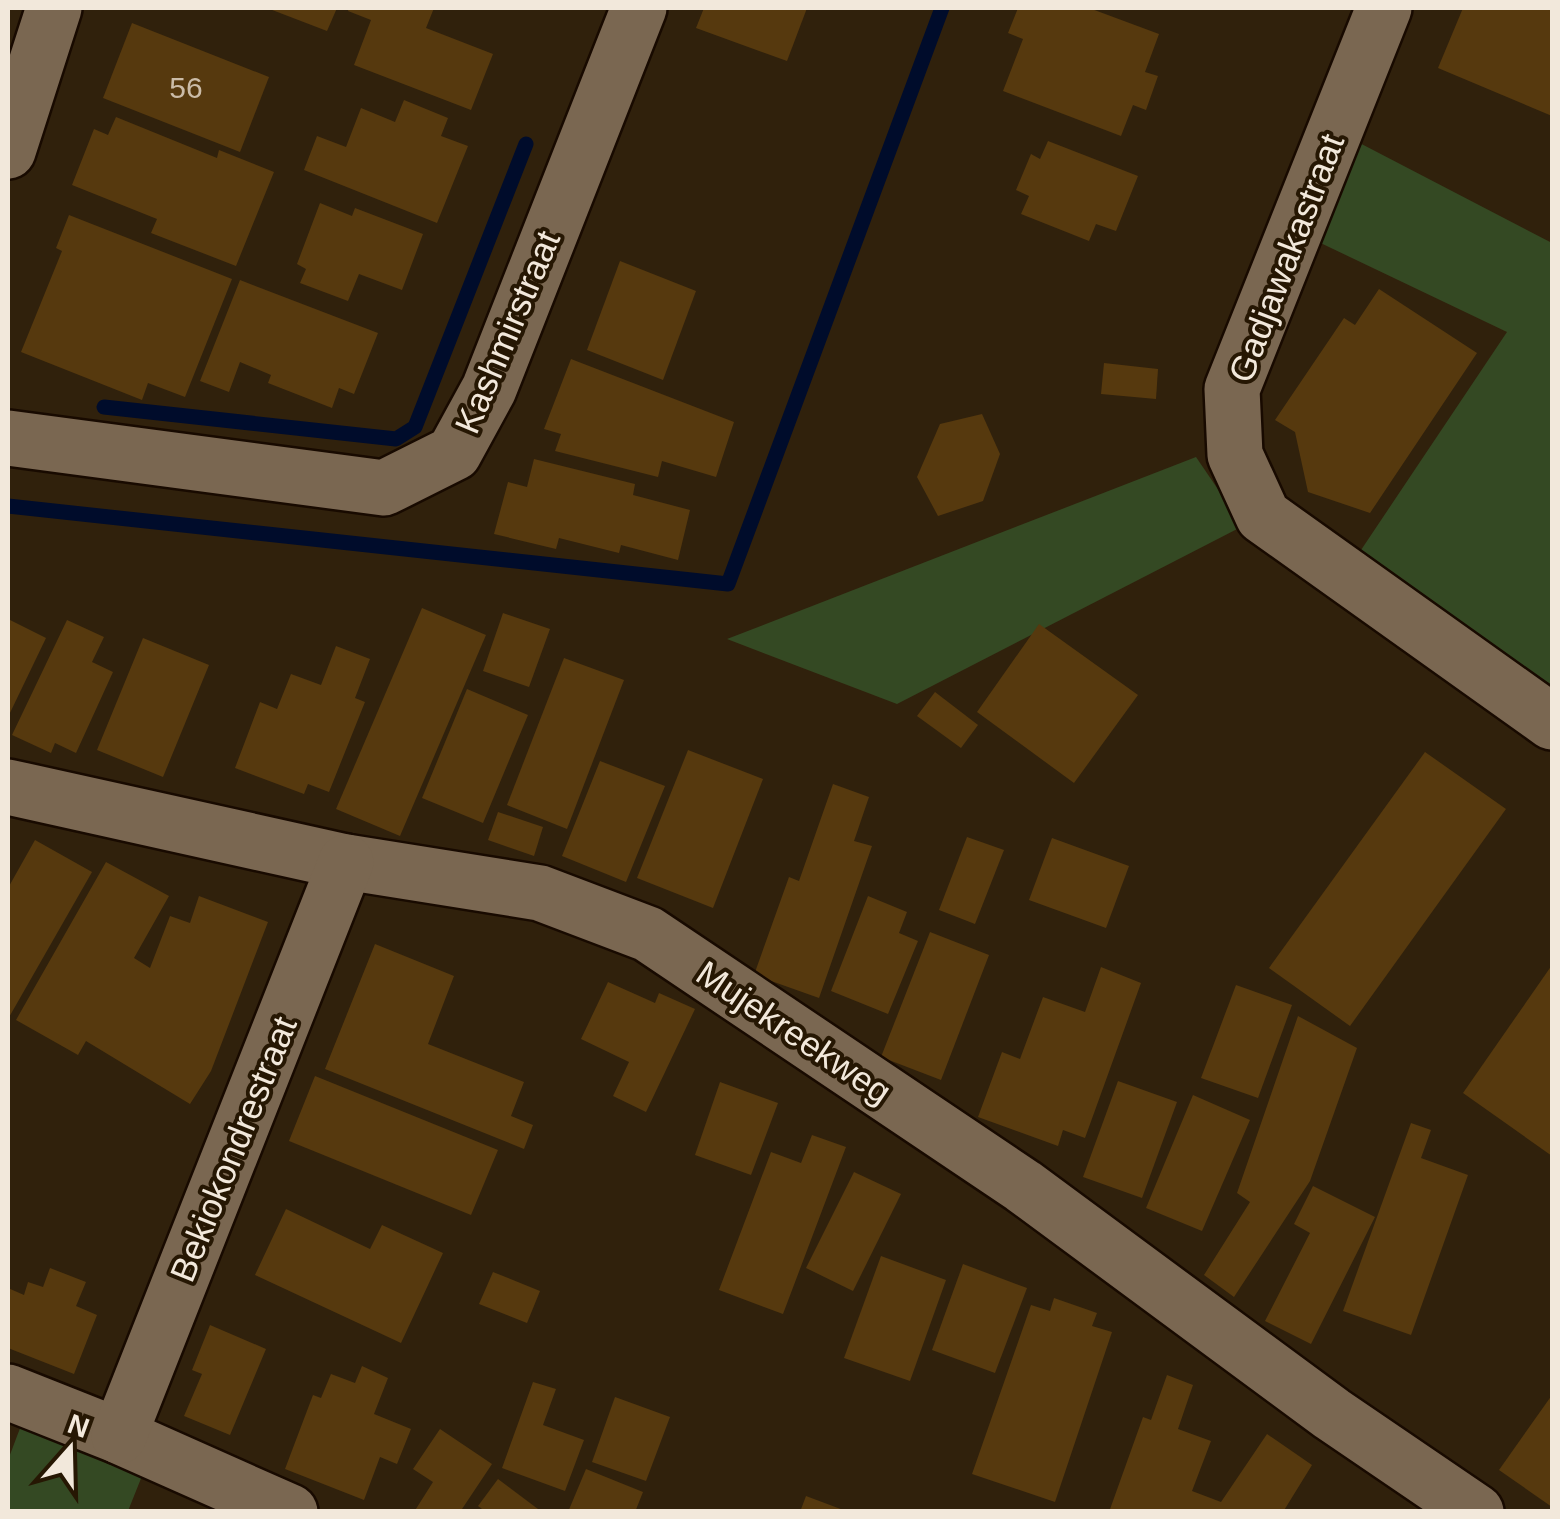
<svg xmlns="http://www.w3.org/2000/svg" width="1560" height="1519" viewBox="0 0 1560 1519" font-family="Helvetica,sans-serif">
<rect width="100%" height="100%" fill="#30210c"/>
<!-- green -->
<g fill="#344923">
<polygon points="1350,138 1552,243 1552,700 1355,559 1507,332 1308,237"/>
<polygon points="1196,457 1243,526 897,704 727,639"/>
<polygon points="22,1423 144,1471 128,1511 8,1511 8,1460"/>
</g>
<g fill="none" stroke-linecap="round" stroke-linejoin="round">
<!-- stream -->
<g stroke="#000c2b" stroke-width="15">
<polyline points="104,407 396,439 415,427 526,144"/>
<polyline points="8,506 728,584 942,8"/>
</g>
</g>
<!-- building -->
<g fill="#56390e">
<polygon points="267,8 337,8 327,31"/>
<polygon points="349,8 434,8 426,28 493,54 471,110 354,65 371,20 348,11"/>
<polygon points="704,8 807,8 787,61 696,28"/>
<polygon points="1018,8 1089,8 1159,34 1145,72 1158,76 1146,110 1133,105 1121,136 1003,91 1023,39 1008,33"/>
<polygon points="1463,8 1552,8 1552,116 1438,68"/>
<polygon points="132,23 269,77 240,152 103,98"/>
<polygon points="404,100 448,118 441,136 468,146 437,223 304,170 317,136 346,147 361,108 395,122"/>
<polygon points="116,117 217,158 219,150 274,172 236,266 151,233 157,219 72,185 94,129 108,135"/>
<polygon points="1048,141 1138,176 1116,231 1096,224 1089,241 1021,214 1029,196 1016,190 1031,154 1040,159"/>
<polygon points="320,203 352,216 355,208 423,234 402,290 359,274 348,301 300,283 306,269 297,264"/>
<polygon points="69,215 232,279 185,397 148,383 142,400 21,352 62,251 56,248"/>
<polygon points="620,261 696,291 663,380 587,350"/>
<polygon points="240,280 378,333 354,394 339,388 332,408 268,383 271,375 240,362 229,392 200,381"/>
<polygon points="1379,289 1477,353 1370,513 1308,492 1295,432 1275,420 1344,318 1355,325"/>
<polygon points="571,359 734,422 716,477 662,461 658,477 555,451 561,434 544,429"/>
<polygon points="1104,363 1158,369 1156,399 1101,394"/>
<polygon points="982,414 1000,454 983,501 938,516 917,477 940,424"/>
<polygon points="534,459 635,484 633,495 690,510 678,560 621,545 619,553 559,538 556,549 494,534 508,482 527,487"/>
<polygon points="422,608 486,635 400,836 336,809"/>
<polygon points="503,613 550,629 529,687 483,671"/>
<polygon points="8,619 46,638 8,717"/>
<polygon points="67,620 104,637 92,662 113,672 76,753 55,743 51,753 12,735"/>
<polygon points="1039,624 1138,695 1074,783 977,712"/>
<polygon points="143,638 209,665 163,777 97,750"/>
<polygon points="336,646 370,659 355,698 365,702 329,792 308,784 304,794 235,768 260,702 277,709 291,674 321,685"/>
<polygon points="564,658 624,680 567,829 507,805"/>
<polygon points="467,689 528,715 483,823 422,798"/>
<polygon points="935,692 978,725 961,748 917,716"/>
<polygon points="688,750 763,779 713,908 637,878"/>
<polygon points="1425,752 1506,809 1350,1026 1269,968"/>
<polygon points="600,761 665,786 626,882 562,856"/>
<polygon points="833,784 869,797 854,841 872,846 819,998 754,975 789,877 799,881"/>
<polygon points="498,812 543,827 534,856 488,840"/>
<polygon points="967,837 1004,850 975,924 939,910"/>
<polygon points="1052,838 1129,866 1106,928 1029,900"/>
<polygon points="35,840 92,872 8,1019 8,888"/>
<polygon points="106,862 169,896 134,958 150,968 170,916 190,923 199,896 268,922 211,1071 190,1104 86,1041 78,1055 16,1020"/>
<polygon points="868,896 907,912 899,933 918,941 888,1014 831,991"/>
<polygon points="930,932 989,955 941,1080 881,1057"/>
<polygon points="375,944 454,976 428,1044 524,1082 511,1116 533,1125 524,1149 325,1069"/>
<polygon points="1552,965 1552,1156 1463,1093"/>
<polygon points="1101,967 1141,983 1085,1138 1063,1130 1058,1146 978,1117 1002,1052 1020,1059 1043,997 1085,1012"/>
<polygon points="608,982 655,1003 659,993 695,1009 646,1112 613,1096 629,1062 581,1039"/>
<polygon points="1236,985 1292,1005 1258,1098 1201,1078"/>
<polygon points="1298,1016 1357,1048 1310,1181 1234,1297 1204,1275 1250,1202 1237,1193"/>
<polygon points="315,1076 498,1150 471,1215 289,1141"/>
<polygon points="1118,1081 1177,1102 1142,1198 1083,1177"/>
<polygon points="720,1082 778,1103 751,1175 695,1155"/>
<polygon points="1193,1095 1250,1120 1202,1231 1146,1208"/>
<polygon points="1411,1123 1431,1130 1421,1158 1468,1175 1411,1335 1343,1311"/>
<polygon points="812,1135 846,1147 783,1314 719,1290 771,1152 801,1163"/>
<polygon points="854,1172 901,1194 853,1291 806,1268"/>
<polygon points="1313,1186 1375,1217 1311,1344 1265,1321 1310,1233 1294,1224"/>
<polygon points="286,1209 370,1249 382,1225 443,1253 401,1343 255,1275"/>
<polygon points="881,1256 946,1280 910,1381 844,1358"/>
<polygon points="963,1264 1027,1288 995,1373 932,1350"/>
<polygon points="50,1268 86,1282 76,1306 97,1315 74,1374 8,1348 8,1288 24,1295 28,1282 43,1287"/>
<polygon points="493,1272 540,1291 527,1323 479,1304"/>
<polygon points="1054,1298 1097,1313 1092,1326 1112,1332 1055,1502 972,1474 1031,1305 1050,1311"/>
<polygon points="210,1325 266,1349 230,1435 184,1416 202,1374 192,1370"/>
<polygon points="362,1366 388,1378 374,1414 411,1429 397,1464 380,1457 364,1500 285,1469 313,1395 321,1398 331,1374 355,1383"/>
<polygon points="1167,1375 1193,1385 1178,1429 1211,1441 1192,1491 1221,1502 1267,1434 1312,1465 1283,1512 1109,1512 1143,1417 1151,1420"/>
<polygon points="533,1382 556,1389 543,1425 584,1440 565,1491 502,1468"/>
<polygon points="1552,1395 1552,1507 1499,1470"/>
<polygon points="615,1397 670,1417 646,1481 592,1462"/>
<polygon points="440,1429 492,1464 460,1512 414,1512 433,1482 413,1469"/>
<polygon points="586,1469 643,1492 635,1512 568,1512"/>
<polygon points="498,1479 542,1512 486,1512 478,1506"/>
<polygon points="806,1496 846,1511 846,1512 800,1512"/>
</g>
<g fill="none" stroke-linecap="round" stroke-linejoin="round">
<!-- minor casing -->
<g stroke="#180a00" stroke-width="60">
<g id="minor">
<polyline points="1384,8 1232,389 1235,455 1263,516 1552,722"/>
<polyline points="8,438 384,488 454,453 489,389 639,8"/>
<polyline points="8,787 346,862 540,893 648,934 1023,1186 1332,1414 1476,1512"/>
<polyline points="8,1392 119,1436 290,1512"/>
<polyline points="119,1436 346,862"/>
</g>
</g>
<!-- tertiary casing -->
<g stroke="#180a00" stroke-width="60">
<polyline id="tertiary" points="8,151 54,8"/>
</g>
<!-- minor -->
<use href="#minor" stroke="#7a6751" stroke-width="55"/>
<!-- tertiary -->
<use href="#tertiary" stroke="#7a6751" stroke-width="55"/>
</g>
<g text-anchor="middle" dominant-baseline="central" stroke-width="8" stroke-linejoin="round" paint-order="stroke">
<!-- number labels -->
<g font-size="30" fill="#cbbca8">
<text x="186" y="87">56</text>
</g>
<!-- street labels -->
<g font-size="35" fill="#f2e8db" stroke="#261703">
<text transform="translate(1286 258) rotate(-69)">Gadjawakastraat</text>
<text transform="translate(507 332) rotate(-67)">Kashmirstraat</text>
<text transform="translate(794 1032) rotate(34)">Mujekreekweg</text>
<text transform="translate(233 1149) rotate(-68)">Bekiokondrestraat</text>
</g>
</g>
<!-- border -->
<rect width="1560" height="1519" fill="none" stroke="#f2e8db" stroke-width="20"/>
<!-- north arrow -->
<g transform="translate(70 1449) rotate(20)" stroke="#261703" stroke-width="8" paint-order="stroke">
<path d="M0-8L18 38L0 25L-18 38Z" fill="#f2e8db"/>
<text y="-15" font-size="28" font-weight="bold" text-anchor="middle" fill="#f2e8db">N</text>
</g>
</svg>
